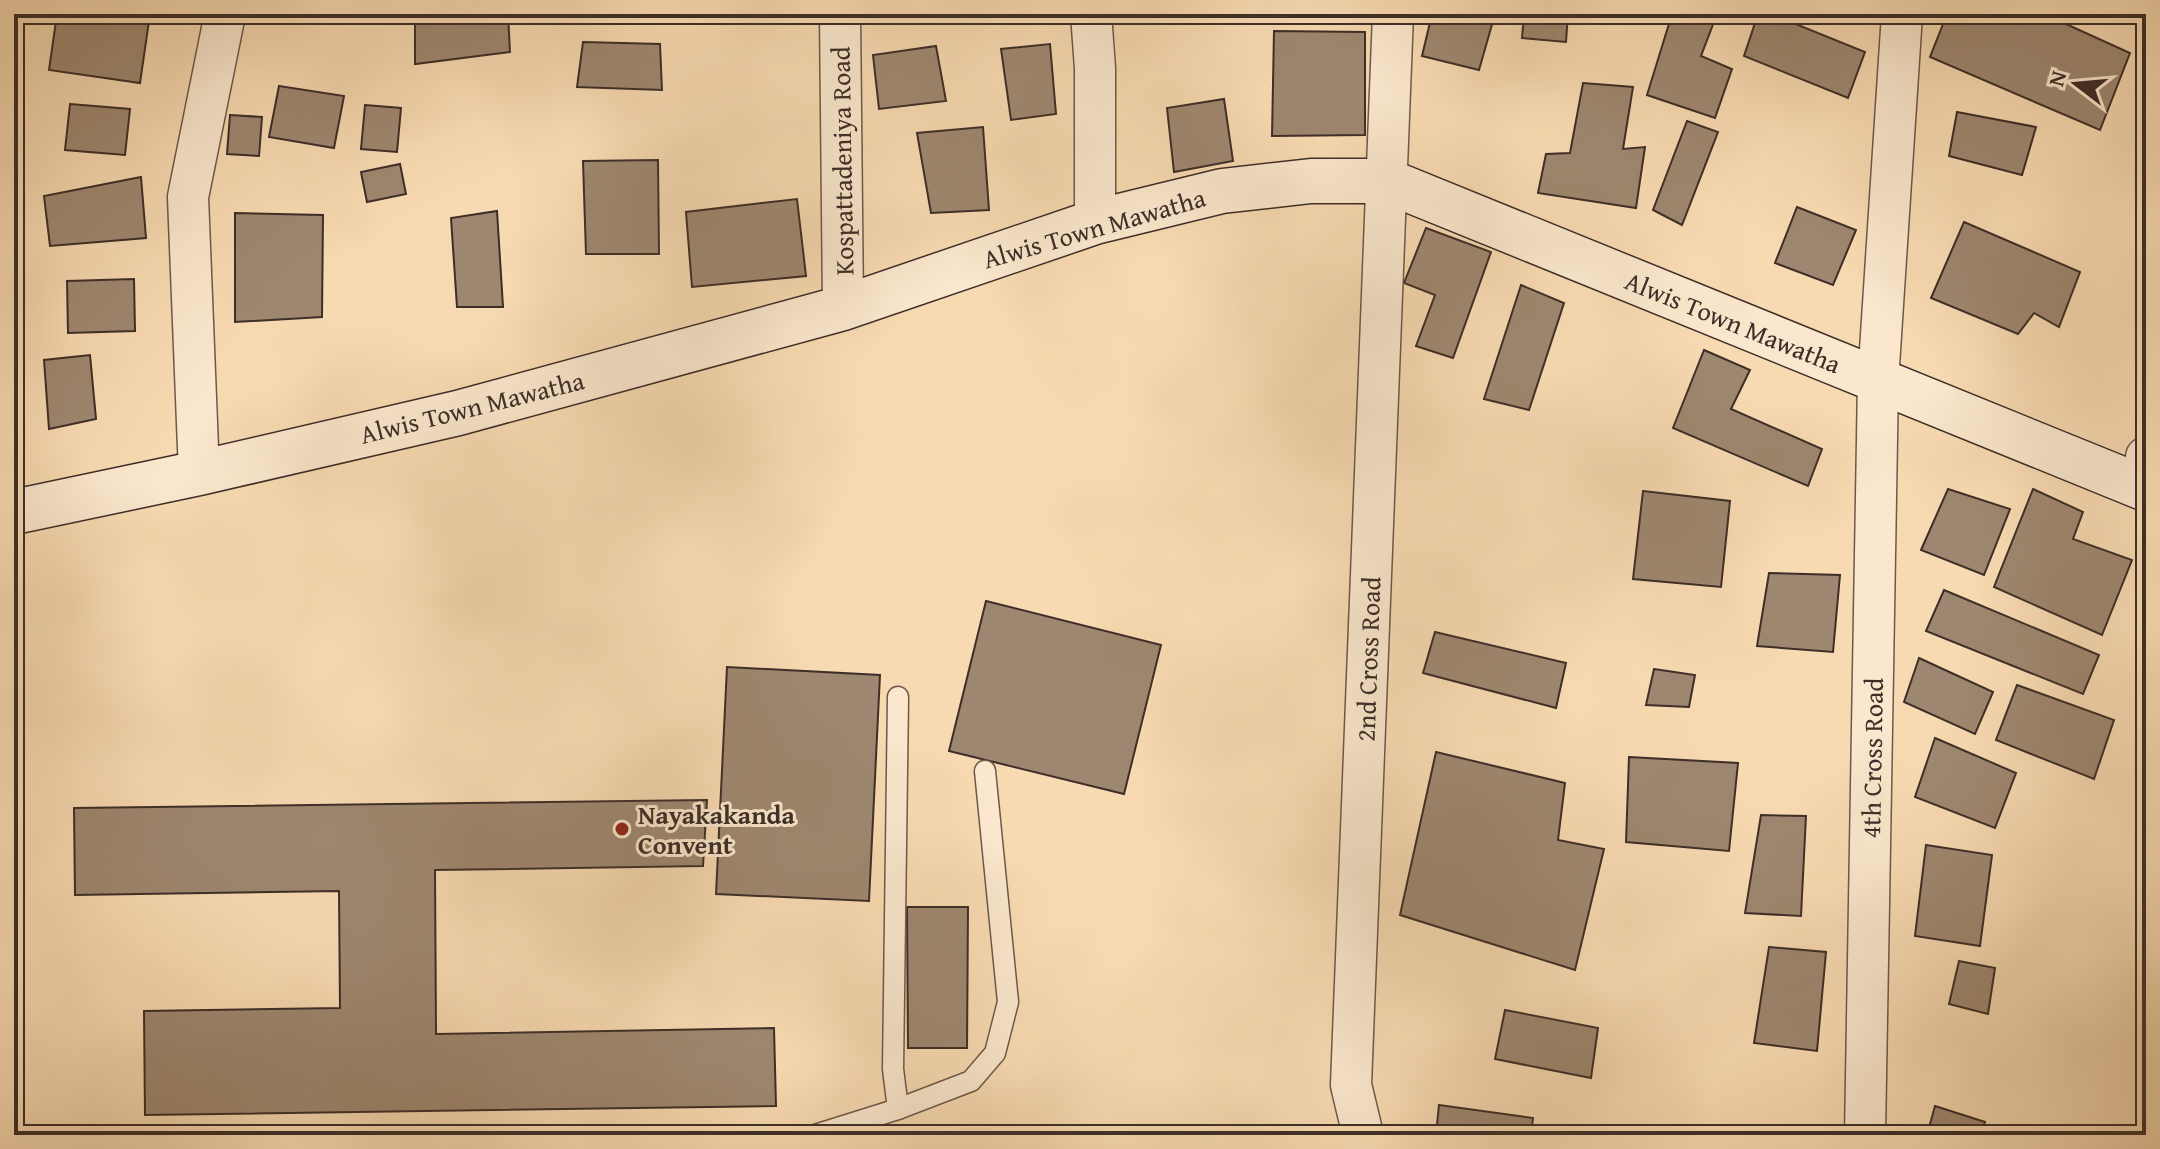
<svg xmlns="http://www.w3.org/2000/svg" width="2160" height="1149" viewBox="0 0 2160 1149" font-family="'Gentium Book Plus',serif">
<rect width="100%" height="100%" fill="#f8dab2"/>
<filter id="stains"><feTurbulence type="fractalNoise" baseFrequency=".0025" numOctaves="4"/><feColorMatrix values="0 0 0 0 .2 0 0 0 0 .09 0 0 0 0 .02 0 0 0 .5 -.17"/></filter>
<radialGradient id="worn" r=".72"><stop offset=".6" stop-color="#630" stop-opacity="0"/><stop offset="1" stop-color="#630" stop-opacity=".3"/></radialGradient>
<!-- building -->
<g fill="#9e8770" stroke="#3d2e28" stroke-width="2">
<polygon points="57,14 150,14 140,83 49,70"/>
<polygon points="415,14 508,14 510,52 415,64"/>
<polygon points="1432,14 1495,14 1479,70 1422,56"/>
<polygon points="1524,14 1568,14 1566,42 1522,38"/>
<polygon points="1672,14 1717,14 1701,56 1732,69 1715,118 1647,95"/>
<polygon points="1758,14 1771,14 1865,52 1848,98 1744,56"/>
<polygon points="1947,14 2044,14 2130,53 2100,130 1930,57"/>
<polygon points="1274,31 1365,32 1365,135 1272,136"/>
<polygon points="583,42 660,44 662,90 577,87"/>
<polygon points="1050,44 1056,114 1011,120 1001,49"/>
<polygon points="936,46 946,101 879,109 873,55"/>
<polygon points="1583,83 1633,87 1623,149 1645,147 1636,208 1538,193 1546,154 1570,153"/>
<polygon points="279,86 344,96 334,148 269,137"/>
<polygon points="1224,99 1233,161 1174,172 1167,108"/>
<polygon points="70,104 130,109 125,155 65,150"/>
<polygon points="365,105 401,108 397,152 361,149"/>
<polygon points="1957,112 2036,127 2022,175 1949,156"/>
<polygon points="230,115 262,117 259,156 227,154"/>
<polygon points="1687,121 1718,132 1682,225 1653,210"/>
<polygon points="983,127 989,210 931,213 917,133"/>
<polygon points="658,160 659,254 586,254 583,161"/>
<polygon points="400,164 406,194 367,202 361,172"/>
<polygon points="141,177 146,238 50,246 44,196"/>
<polygon points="797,199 806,276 692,287 686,212"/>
<polygon points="1797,207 1856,230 1833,285 1775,263"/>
<polygon points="497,211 503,307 457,307 451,218"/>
<polygon points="235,213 323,215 322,317 235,322"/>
<polygon points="1964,222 2080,272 2059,327 2034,313 2018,334 1931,298"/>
<polygon points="1426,228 1491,252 1453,358 1416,346 1435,295 1404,283"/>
<polygon points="134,279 135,331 68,333 67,281"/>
<polygon points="1521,285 1564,303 1529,410 1484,399"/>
<polygon points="1704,350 1750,370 1731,409 1822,449 1808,486 1673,428"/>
<polygon points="90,355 96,419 49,429 44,360"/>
<polygon points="1948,489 2010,509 1984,575 1921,550"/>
<polygon points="2033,489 2083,512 2073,539 2132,560 2102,635 1994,587"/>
<polygon points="1643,491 1730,501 1721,587 1633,579"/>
<polygon points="1769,573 1840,575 1833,652 1757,646"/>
<polygon points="1944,590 2099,655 2083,694 1926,631"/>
<polygon points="986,601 1161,645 1124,794 949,751"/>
<polygon points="1435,632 1566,663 1556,708 1423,673"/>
<polygon points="1919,658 1993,692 1975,734 1904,702"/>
<polygon points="727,667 880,675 869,901 716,894"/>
<polygon points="1654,669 1695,675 1689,707 1646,705"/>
<polygon points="2017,685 2114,720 2094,779 1996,740"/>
<polygon points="1935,738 2016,773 1995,828 1915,797"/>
<polygon points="1436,752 1565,783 1558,840 1604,849 1575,970 1400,915"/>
<polygon points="1629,757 1738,763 1729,851 1626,842"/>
<polygon points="707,800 703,866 435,870 436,1034 774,1028 776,1106 145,1115 144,1011 340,1008 339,891 75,895 74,808"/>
<polygon points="1761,815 1806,816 1801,916 1745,913"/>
<polygon points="1926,845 1992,855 1980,946 1915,936"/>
<polygon points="907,907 968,907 967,1048 908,1048"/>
<polygon points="1769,947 1826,952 1817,1051 1754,1043"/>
<polygon points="1959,961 1995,968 1988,1014 1949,1004"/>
<polygon points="1505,1010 1598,1028 1591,1078 1495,1059"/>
<polygon points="1439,1105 1533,1118 1531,1135 1436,1135"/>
<polygon points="1935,1106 1985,1122 1981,1135 1927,1135"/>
</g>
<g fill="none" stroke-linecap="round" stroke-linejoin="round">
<!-- lane casing -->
<g stroke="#6c594a" stroke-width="23">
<g id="lane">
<polyline points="898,1109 971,1081 995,1053 1008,1002 985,771"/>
<polyline points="815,1135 898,1109 893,1069 898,697"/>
</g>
</g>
<!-- street casing -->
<g stroke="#6c594a" stroke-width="43">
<g id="street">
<polyline points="840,14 843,308"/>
<polyline points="1091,14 1095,68 1095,222"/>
<polyline points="199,473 188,197 225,14"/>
<polyline points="2144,489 2146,457"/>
<polyline points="1363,1135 1351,1085 1393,14"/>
<polyline points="1865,1135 1878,381 1902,14"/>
</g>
</g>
<!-- secondary casing -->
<g stroke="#3d2e28" stroke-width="47">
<polyline id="secondary" points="14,512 199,473 458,413 843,308 1095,222 1222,191 1311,181 1387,181 2146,489"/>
</g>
<!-- lane -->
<use href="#lane" stroke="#fae7cd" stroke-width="20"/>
<!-- street -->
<use href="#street" stroke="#fae7cd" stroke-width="40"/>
<!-- secondary -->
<use href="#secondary" stroke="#fae7cd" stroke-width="44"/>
</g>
<!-- markers -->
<circle fill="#8f2418" stroke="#fae7cd" stroke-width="3" cx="622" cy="829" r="8"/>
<g text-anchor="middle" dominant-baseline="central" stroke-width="6" stroke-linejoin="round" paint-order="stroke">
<!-- street labels -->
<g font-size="26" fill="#3d2e28" stroke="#fae7cd">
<text transform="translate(842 161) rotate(-91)">Kospattadeniya Road</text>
<text transform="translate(1094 228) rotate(-16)">Alwis Town Mawatha</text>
<text transform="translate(1733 322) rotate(22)">Alwis Town Mawatha</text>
<text transform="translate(472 407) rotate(-14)">Alwis Town Mawatha</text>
<text transform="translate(1368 659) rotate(-88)">2nd Cross Road</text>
<text transform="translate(1872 758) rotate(-89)">4th Cross Road</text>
</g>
<!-- poi labels -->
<g font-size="26" font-weight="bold" fill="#3d2e28" stroke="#fae7cd" text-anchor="start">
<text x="638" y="814">Nayakakanda<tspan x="638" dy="30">Convent</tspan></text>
</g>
</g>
<!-- margin -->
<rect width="2160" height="1149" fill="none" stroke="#f8dab2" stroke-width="48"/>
<rect x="16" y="16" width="2128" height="1117" fill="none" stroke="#3d2e28" stroke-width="4"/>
<rect x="24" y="24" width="2112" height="1101" fill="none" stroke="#3d2e28" stroke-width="2"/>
<!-- north arrow -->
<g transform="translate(2076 84) rotate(286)" stroke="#fae7cd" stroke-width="6" paint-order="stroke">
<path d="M0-6L14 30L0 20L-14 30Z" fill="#3d2e28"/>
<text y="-12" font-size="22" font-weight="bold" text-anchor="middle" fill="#3d2e28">N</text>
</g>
<rect width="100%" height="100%" filter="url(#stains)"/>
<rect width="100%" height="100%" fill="url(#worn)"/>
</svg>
